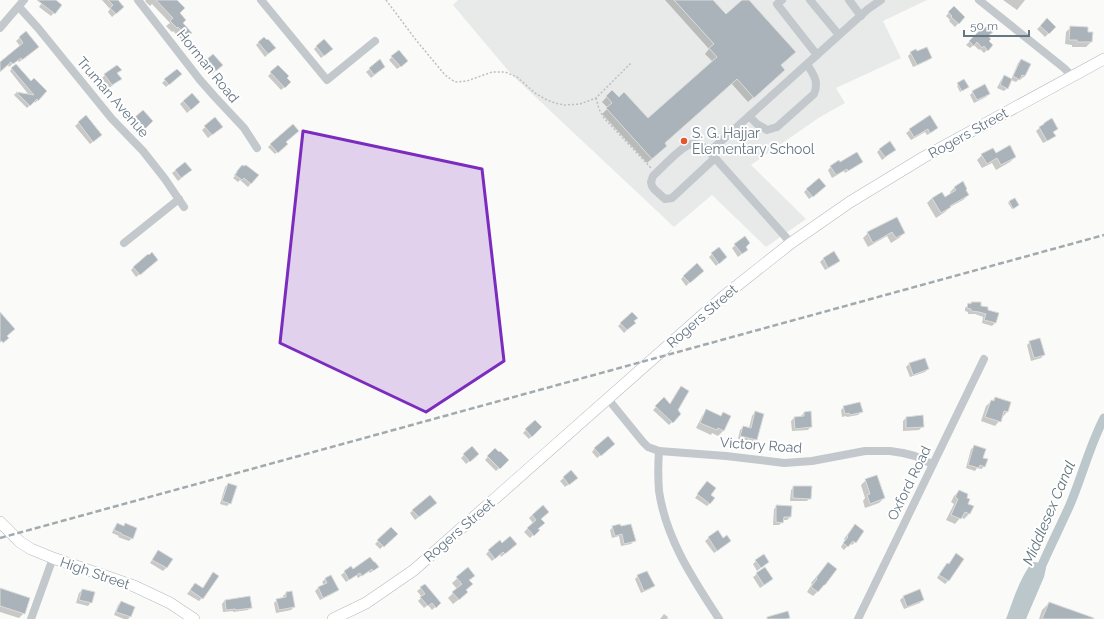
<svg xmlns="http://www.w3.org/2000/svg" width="1104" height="619" viewBox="0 0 1104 619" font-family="Raleway,sans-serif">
<rect width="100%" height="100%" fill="#fafaf8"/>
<!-- built -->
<polygon fill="#e8e9e9" points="458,0 927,0 883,21 901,58 836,88 845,103 820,117 751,165 806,219 766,247 712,195 674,227 511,74 453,5"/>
<!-- water -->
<path fill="#bbc7cb" d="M 1032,562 C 1038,562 1041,563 1046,568 L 1044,577 L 1026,619 L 1006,619 C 1014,598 1019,580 1032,562 Z"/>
<!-- shadow -->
<g fill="#0003">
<polygon points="44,0 54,0 61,5 51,16 39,7"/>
<polygon points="102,0 117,0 120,10 112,17 108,12 110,9"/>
<polygon points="146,0 165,0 179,13 182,23 191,33 183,41 173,31 172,32 166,26 170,23 152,4 150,6 145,1"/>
<polygon points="665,0 712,0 726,16 744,0 748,0 780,65 779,75 748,102 731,83 664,143 661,151 647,163 602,114 608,108 602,102 612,91 619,98 648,120 713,62 705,54 709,49"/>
<polygon points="1003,0 1025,0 1017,10"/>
<polygon points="954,7 964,17 955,27 949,21 950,20 946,16"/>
<polygon points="1047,20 1055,27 1045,37 1037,29"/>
<polygon points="1071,27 1087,33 1091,42 1086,47 1072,47 1072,45 1065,44 1066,32"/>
<polygon points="981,30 987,36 988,41 992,45 984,53 980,49 979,50 974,45 970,48 966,45"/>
<polygon points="26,32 35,50 19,62 17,60 9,67 8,65 0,71 0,62 20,46 16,41"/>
<polygon points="259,42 271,51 265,57 256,45"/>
<polygon points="317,46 328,52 321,58 314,49"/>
<polygon points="911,53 917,53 930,58 927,61 913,67 908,56"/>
<polygon points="392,57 404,64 397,69 389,60"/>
<polygon points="1021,60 1030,64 1025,76 1021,79 1020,78 1016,82 1011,80 1007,88 1004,91 997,88 1001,80 1004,77 1011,80 1018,63"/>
<polygon points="207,61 219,68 212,74 204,64"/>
<polygon points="379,61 381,70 371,78 366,72"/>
<polygon points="278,66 290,82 281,90 268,76"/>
<polygon points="12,68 31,83 46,91 35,103 34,101 27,108 14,95 16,93 29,95 10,71"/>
<polygon points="120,70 117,74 117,82 109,88 102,78 105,75"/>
<polygon points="177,77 166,87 162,83 165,80"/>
<polygon points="964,81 966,88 960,92 957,86"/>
<polygon points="973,92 989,93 986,97 974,103 970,95"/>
<polygon points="183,101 196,105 187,113 180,104"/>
<polygon points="143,111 152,121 142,131 133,121"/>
<polygon points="86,116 98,138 90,144 75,126"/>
<polygon points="929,116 934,131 927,135 925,132 911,140 906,133"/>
<polygon points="215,119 218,130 208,138 202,130"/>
<polygon points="1044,124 1056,129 1053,133 1054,136 1051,139 1043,143 1036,131"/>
<polygon points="293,125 285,142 286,144 275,154 268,147"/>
<polygon points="880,149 891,153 882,160 877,152"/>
<polygon points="995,154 1015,157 1010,162 996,170 992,163 982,168 977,160 982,155"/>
<polygon points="185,163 191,170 178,181 172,173"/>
<polygon points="840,164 858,165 845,173 844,171 832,178 828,170 831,167"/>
<polygon points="239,169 251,183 248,187 240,180 238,182 233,178 235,176 234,175"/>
<polygon points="955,187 965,190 968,195 963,200 950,207 945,212 936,218 927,203 932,198 941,193 945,198 951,194 950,192"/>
<polygon points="807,189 822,189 809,199 804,192"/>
<polygon points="1014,199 1017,206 1012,209 1008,203"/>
<polygon points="896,219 904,233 899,238 891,243 887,236 868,247 863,238 868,233"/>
<polygon points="744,238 744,247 743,253 738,257 732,248"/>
<polygon points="718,249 722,260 716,266 709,257"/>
<polygon points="834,253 839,261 836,264 825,270 820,262 823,259"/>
<polygon points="154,263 136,277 131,270 134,267"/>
<polygon points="699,274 686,286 681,279 684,276"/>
<polygon points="971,303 987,311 995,323 992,326 982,323 983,317 975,314 968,314 968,312 965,311 965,308"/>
<polygon points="632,313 633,321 634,323 624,333 618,326"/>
<polygon points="1030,342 1044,355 1041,358 1031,361 1027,345"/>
<polygon points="925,359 928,369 925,372 910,377 906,367 909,364"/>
<polygon points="681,387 676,411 680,414 669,425 653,410 664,399 670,404 678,390"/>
<polygon points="995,398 1007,412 995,426 981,421 986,406"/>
<polygon points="844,407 862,411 858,415 847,417 846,416 842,417 841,410"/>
<polygon points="707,411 720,417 723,413 730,416 723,431 718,436 712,433 711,435 696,428 702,416"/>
<polygon points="755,412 756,440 753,443 738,439 740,430 743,427 749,428 752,416"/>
<polygon points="804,413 811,426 808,430 792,431 791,421 794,418 801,418 801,416"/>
<polygon points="922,416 923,426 919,430 903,431 903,421 906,418"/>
<polygon points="535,421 541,427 529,439 523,433"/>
<polygon points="975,446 982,459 985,466 981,469 977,468 975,471 966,468 971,449"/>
<polygon points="472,447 478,454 466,464 461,458"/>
<polygon points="611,447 597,458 592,452 595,448"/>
<polygon points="495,449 507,460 496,471 485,460"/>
<polygon points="571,472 573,481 565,487 560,481"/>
<polygon points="866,480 884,498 879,503 865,508 863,501 865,498 861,485"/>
<polygon points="228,484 230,503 227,506 220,504 225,487"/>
<polygon points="704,486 710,495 710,503 707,506 695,498"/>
<polygon points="794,487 810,498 807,501 790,501 791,490"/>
<polygon points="959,491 965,498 967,504 973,507 969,514 964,519 961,517 955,524 946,520 954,504 951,502 954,496"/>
<polygon points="433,506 415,520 410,513 413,510"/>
<polygon points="777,506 790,517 787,520 782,520 782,522 779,525 773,525 774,509"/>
<polygon points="532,515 540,519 535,533 530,538 524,532 533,523 529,518"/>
<polygon points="117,524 123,527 125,525 132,538 129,541 118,537 119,536 112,533 114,528"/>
<polygon points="613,527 635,540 631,544 621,546 619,536 612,538 610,530"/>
<polygon points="391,528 396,534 380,549 375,544"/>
<polygon points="852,528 855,542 852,545 850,543 844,550 841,547 845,540 844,539"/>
<polygon points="717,531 727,544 714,553 705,541"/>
<polygon points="502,544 513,547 501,557 500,554 492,561 486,554 489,551"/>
<polygon points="158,551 171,559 166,568 163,571 150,563"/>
<polygon points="956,554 948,581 945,584 937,578 944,567 948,565"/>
<polygon points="756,561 768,562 757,571 753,564"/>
<polygon points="828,563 824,585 813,596 807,592 812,584 811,583"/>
<polygon points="351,567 353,570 378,567 370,573 368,571 358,578 356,575 346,582 341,575"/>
<polygon points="765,568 769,582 760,588 753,577"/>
<polygon points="468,569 474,576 469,581 462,597 453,604 448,598 457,589 452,583"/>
<polygon points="331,576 337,590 334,593 320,600 315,591 318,588 324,585 322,582 325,579"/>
<polygon points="638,576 653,586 650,589 641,593 635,579"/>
<polygon points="210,577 202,598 199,601 187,594 195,584 202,589"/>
<polygon points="425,585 436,606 432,610 428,605 424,608 418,601 422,597 417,591"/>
<polygon points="0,590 24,613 19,618 0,612"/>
<polygon points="82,590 91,602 88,606 76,603 79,593"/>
<polygon points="286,593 294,607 291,610 276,613 274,603 277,600 283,598 283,596"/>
<polygon points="250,597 251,607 248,610 233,612 233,611 223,612 222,604 225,600"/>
<polygon points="903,597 923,599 920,603 904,609 900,600"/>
<polygon points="121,602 134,607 130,617 128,619 124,619 114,615 118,605"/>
<polygon points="1049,603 1093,619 1039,619 1042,610"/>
<polygon points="664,614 668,617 667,619 660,619"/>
</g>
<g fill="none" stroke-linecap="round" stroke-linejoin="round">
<!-- canal -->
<path stroke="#bbc7cb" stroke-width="9" d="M 1038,574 C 1048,551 1059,529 1069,507 C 1082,477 1089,447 1104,418"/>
</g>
<!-- building -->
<g fill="#aab3b9" stroke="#dcdcda">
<polygon points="37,0 56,0 62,5 55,14"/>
<polygon points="108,0 118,0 124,7 116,14 110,8 113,5"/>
<polygon points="156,0 177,0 185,8 180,13 186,20 183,23 192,33 188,37 178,27 177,28 170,21 173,18"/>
<polygon points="674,0 713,0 726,14 742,0 749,0 796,52 781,65 785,70 754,98 737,79 665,143 667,146 652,159 606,108 612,103 606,96 612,90 619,97 624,92 648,118 717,57 709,48 714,44"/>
<polygon points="954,6 965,17 959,24 951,17 952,16 948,12"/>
<polygon points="1047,18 1056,27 1049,34 1040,26"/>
<polygon points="987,26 993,32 988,36 991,39 989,41 993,45 988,51 984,46 982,48 977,42 974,46 969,41 981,29 982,30"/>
<polygon points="1070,26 1088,27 1088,32 1093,32 1092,42 1077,42 1077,40 1069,40"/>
<polygon points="26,31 39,47 22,60 21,58 13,64 11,62 0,72 0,62 23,43 19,37"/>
<polygon points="264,37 267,40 268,39 276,48 268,54 258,42"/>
<polygon points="324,39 333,49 324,56 316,46"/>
<polygon points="927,47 932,58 917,65 910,52 916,49 917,51"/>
<polygon points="399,50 408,61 401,67 391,56"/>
<polygon points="213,54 223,65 216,71 206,60"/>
<polygon points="380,59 385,67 374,75 369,68"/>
<polygon points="1021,59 1031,64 1025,76 1022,75 1020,80 1013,76"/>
<polygon points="16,64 31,81 34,78 47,91 38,101 37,99 30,106 16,92 34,95 11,68"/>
<polygon points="117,65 122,70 117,73 122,79 112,85 104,74"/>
<polygon points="278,65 289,76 287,78 291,82 285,88 270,72"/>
<polygon points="177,69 182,74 169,85 164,79"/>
<polygon points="1004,75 1012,79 1008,89 1000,85"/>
<polygon points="964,79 969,87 962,91 957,83"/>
<polygon points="985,84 990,94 977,100 972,91"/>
<polygon points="192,93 200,102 191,110 183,101"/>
<polygon points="143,110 153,121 145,129 135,117"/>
<polygon points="86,115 102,135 93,142 78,122"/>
<polygon points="930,115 938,128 930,133 928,129 914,137 909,129"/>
<polygon points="215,117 223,127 212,135 204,126"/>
<polygon points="1052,118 1058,129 1053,132 1056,136 1047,141 1039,127 1044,124 1044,123"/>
<polygon points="293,124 299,131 286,142 288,144 278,153 270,144"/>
<polygon points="890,141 896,150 885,157 879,149"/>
<polygon points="1010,145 1016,157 1001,165 997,158 987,164 981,154 993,148 996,153"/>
<polygon points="857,152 863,162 848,171 847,169 836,175 830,166 839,160 840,162"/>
<polygon points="185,162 192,170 181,178 175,170"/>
<polygon points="242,165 244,166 246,165 259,175 251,184 244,178 242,180 235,175 237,172 237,171"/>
<polygon points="819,178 826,186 813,197 806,189"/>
<polygon points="963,181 967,189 966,190 969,195 950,206 951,207 941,213 932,198 942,192 945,197 956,190 954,187"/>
<polygon points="1015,198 1019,205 1013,209 1009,201"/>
<polygon points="897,217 905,233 896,238 892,232 873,243 867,232"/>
<polygon points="745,236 750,243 746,247 748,250 742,254 734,244"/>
<polygon points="719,247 727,257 719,264 711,253"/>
<polygon points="834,251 840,261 828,268 823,258"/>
<polygon points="152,252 158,260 140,275 133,267 148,254 149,255"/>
<polygon points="697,263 704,271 690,283 683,276"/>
<polygon points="971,302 981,302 981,306 988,307 988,310 999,313 996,323 984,320 986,314 979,312 971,311 971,309 967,308 968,303 971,304"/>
<polygon points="0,312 15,329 7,336 9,338 3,343 2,341 0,342"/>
<polygon points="632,312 638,318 634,321 636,323 627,330 620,323"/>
<polygon points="1040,338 1045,355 1034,358 1029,341"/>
<polygon points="925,358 929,369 913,375 909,363"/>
<polygon points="681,386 689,391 678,410 681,414 673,423 655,406 664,397 670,404"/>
<polygon points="995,397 1011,402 1008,412 1004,411 1001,422 985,417 991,400 994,401"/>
<polygon points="860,402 863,412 850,415 849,413 845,414 843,406"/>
<polygon points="706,409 721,416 723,412 731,416 724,431 718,428 717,430 700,423"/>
<polygon points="755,411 764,414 757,440 740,436 743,426 751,428"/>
<polygon points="811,411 812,427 795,429 794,417 804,416 804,412"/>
<polygon points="923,415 924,427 906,428 906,417"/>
<polygon points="535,420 542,427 532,437 525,429"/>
<polygon points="608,436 615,444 601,456 594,448"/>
<polygon points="974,445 986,449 983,458 988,459 985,467 980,465 979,468 968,465"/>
<polygon points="472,446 479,454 470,462 463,454"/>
<polygon points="495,448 499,452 500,451 509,460 500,469 487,456"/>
<polygon points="571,470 578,478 569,485 563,477"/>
<polygon points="877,475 885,498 870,504 867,495 870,494 865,479"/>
<polygon points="707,481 716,488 711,495 715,498 710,504 697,494"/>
<polygon points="228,483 237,486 231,504 222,501"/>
<polygon points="793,486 812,486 811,499 793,498"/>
<polygon points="959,490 968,494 967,498 970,499 968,504 974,506 970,514 965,512 961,519 951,515 958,499 955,497"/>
<polygon points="430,495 437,503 419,517 412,510"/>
<polygon points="543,505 549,512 541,519 545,523 538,529 540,530 534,536 527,528 536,520 532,515"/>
<polygon points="776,505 792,506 791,517 784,517 783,523 776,522"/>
<polygon points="117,523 124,526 125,523 137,528 133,539 121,534 121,533 114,530"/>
<polygon points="620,524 621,526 631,524 636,541 624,544 622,534 615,536 612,526"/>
<polygon points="855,524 864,531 856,543 853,541 848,547 843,543 848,537 847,536"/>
<polygon points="391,527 398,534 384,547 377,540"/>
<polygon points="718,530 723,538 727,535 731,541 717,551 708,537"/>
<polygon points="510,536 517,544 505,554 503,552 495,559 488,550 500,540 502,543"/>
<polygon points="158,550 173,559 167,568 152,560"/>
<polygon points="956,553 964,559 949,581 939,575 947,563 949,564"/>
<polygon points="764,554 769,562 761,568 755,560"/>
<polygon points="370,557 374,562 375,562 379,567 373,571 372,569 362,576 360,573 349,580 344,571 351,566 353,569"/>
<polygon points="828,562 837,569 825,585 824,585 818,592 811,587 817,579 816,578"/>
<polygon points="468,567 475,576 469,580 473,584 466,590 468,592 459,600 452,592 462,584 456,577"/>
<polygon points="765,567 773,579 764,585 756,573"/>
<polygon points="647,571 655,586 644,591 637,575"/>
<polygon points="213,572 219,576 203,599 190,590 195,583 203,588"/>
<polygon points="331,575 339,590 323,598 318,587 327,583 325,578"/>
<polygon points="425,584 441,603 436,608 432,603 428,606 420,597 425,594 420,587"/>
<polygon points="0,588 30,598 25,614 0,606"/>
<polygon points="82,589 95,592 92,603 79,600"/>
<polygon points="920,589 924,600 907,607 903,596"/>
<polygon points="292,591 295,607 279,610 276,599 286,597 286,592"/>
<polygon points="250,596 252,608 236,610 235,609 226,610 225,600"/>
<polygon points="121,601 135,607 131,617 116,612"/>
<polygon points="1049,602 1094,618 1093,619 1042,619"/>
<polygon points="788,611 790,618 786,619 767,619 767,617"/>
</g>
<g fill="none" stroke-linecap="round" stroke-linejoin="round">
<!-- major casing -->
<g stroke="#b5babe" stroke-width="12">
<g id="major">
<polyline points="0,522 20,542 31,549 53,558 134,586 170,603 194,619"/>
<polyline points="333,619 366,603 414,570 724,296 791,243 850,202 924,157 1104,59"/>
</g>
</g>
<!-- path -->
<g stroke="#bbbfc2" stroke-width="1.5" stroke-dasharray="2 2" stroke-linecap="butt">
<polyline points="386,0 416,40 445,75 455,82 467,81 492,72 505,72 517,77 535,93 545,99 555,103 564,105 580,104 596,98 632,62"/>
<polyline points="596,98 599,109 604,118 651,168"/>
</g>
<!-- minor -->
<g stroke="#c3c8cc" stroke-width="8">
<polyline points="138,0 200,80 215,97 244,128 257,148"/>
<polyline points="261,0 327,80 375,41"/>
<polyline points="782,0 777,4 817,55"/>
<polyline points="810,0 839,35"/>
<polyline points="849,0 861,16"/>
<polyline points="979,0 1064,68 1072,76"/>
<polyline points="19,7 38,28 112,119 143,151 165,179 184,207"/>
<polyline points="0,28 24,0"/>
<path d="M 749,116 L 757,124 L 767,130 L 777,127 L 814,94 C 819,82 814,75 807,64"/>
<polyline points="709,152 868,9 881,0"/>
<path d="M 715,158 L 672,198 L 665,199 L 654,189 L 652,186 L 651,182 L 653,176 C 661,169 682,145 692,144 C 702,142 709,152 715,158 L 791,243"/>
<polyline points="124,243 179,199"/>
<polyline points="608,399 643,442 648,447 659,451 726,456 784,463 812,461 865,451 890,451 903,453 915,456 932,464"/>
<path d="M 659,451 C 658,465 658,478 659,491 C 666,539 693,579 719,619"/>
<polyline points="31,619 53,558"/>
<polyline points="858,619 984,359"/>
</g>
<!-- major -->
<use href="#major" stroke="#fff" stroke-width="11"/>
<!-- rail -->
<polyline stroke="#a2aab0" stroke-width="2.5" stroke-dasharray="6 3" stroke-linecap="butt" points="0,538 1104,235"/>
</g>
<!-- marked area -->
<path fill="#7b2cbf" fill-opacity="0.2" stroke="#7b2cbf" stroke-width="3" stroke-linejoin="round" d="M 303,131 L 482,169 L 504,361 L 426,412 L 280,343 Z"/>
<!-- markers -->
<circle fill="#e4572e" stroke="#fff" stroke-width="1.5" cx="684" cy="141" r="4"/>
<g text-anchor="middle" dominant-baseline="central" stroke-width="4" stroke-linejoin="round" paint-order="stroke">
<!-- street labels -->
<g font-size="14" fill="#657683" stroke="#fff">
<text transform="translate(208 66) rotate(51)">Horman Road</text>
<text transform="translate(113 97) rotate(49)">Truman Avenue</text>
<text transform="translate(968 133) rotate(-29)">Rogers Street</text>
<text transform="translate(702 316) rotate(-41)">Rogers Street</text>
<text transform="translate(761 445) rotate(4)">Victory Road</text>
<text transform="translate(909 483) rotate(-64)">Oxford Road</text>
<text transform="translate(459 530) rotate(-41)">Rogers Street</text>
<text transform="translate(95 573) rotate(19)">High Street</text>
</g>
<!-- poi labels -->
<g font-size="14" fill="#657683" stroke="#fff" text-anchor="start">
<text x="692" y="133">S. G. Hajjar<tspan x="692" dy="16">Elementary School</tspan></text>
</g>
<!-- water labels -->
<g font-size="15" font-style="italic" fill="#60757c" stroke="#fff">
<text transform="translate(1049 513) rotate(-67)">Middlesex Canal</text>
</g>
</g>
<!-- scale -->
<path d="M964 30v6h65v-6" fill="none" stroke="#657683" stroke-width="2"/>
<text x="970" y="30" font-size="12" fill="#657683" stroke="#ffffff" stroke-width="3" paint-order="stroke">50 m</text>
</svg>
